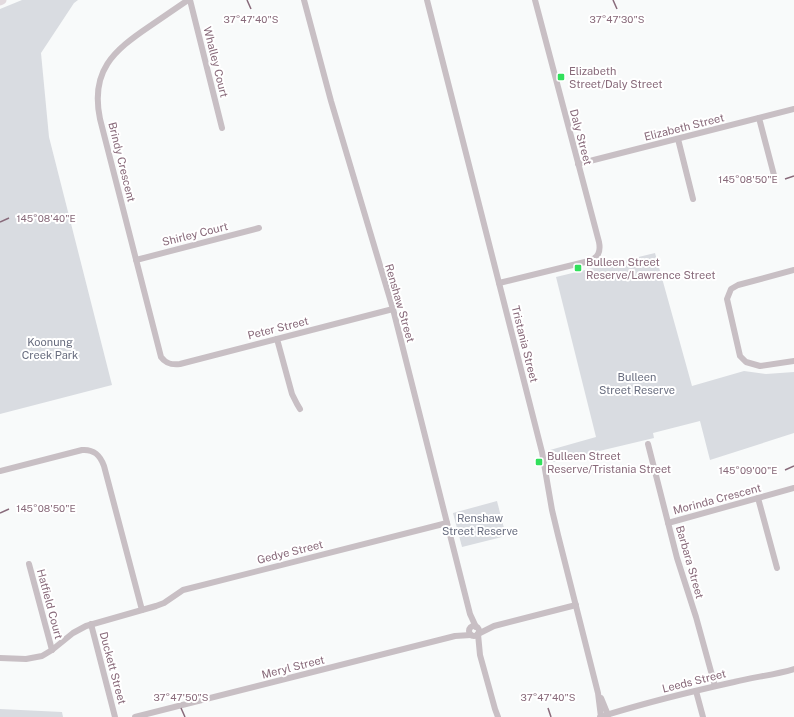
<svg xmlns="http://www.w3.org/2000/svg" width="794" height="717" viewBox="0 0 794 717" font-family="'Public Sans',sans-serif">
<rect width="100%" height="100%" fill="#f8fafa"/>
<!-- green -->
<g fill="#d9dce1">
<polygon points="22,0 78,0 74,3 41,53 49,137 112,385 0,414 0,9"/>
<polygon points="655,253 692,386 744,371 766,374 794,372 794,433 710,460 700,421 653,433 654,438 553,462 550,450 596,437 556,277"/>
<polygon points="497,501 506,536 462,547 453,513"/>
<polygon points="0,709 62,712 63,717 0,717"/>
</g>
<g fill="none" stroke-linecap="round" stroke-linejoin="round">
<!-- street -->
<g stroke="#c8bfc4" stroke-width="6">
<path d="M 188,0 C 175,9 163,17 150,26 C 113,51 90,71 100,119 L 161,357 C 166,364 172,365 180,364 L 393,309"/>
<polyline points="190,0 222,128"/>
<polyline points="304,0 331,101 393,309 470,614 476,627"/>
<polyline points="427,0 542,452 552,510 558,535 598,693 601,717"/>
<polyline points="759,118 775,179"/>
<polyline points="678,139 693,199"/>
<polyline points="578,164 794,109"/>
<polyline points="136,260 259,228"/>
<polyline points="794,270 738,285 731,289 727,299 740,356 746,362 760,366 794,361"/>
<path d="M 499,283 L 589,261 C 598,258 601,252 599,242 L 535,0"/>
<polyline points="277,339 292,394 297,404 300,409"/>
<polyline points="648,444 677,558 696,617 715,686"/>
<path d="M 0,471 L 82,450 C 94,449 100,455 104,466 L 142,610"/>
<polyline points="758,498 777,568"/>
<polyline points="668,523 794,488"/>
<polyline points="29,564 52,650"/>
<polyline points="91,624 115,717"/>
<circle cx="474" cy="631" r="5"/>
<polyline points="478,634 494,626 576,605"/>
<polyline points="478,634 480,655 495,709 498,717"/>
<polyline points="0,658 26,659 42,656 52,650 73,633 86,626 156,606 164,603 183,590 447,523"/>
<polyline points="696,691 703,717"/>
<polyline points="601,698 608,715"/>
<polyline points="135,717 455,636 471,635"/>
<path d="M 600,717 C 644,703 689,692 734,682 C 754,677 774,675 794,669"/>
</g>
<!-- primary -->
<polyline stroke="#e2dade" stroke-width="9" points="0,1 2,0"/>
</g>
<!-- ticks -->
<path fill="none" stroke="#886a7a" stroke-width="1.5" d="M 247,0 L 251,9M 613,0 L 617,9M 785,179 L 794,176M 0,222 L 9,218M 785,470 L 794,466M 0,513 L 9,509M 181,708 L 185,717M 548,708 L 551,717"/>
<!-- markers -->
<g fill="#32e05c" stroke="#fff" stroke-width="1.5">
<rect x="557" y="73" width="8" height="8" rx="2"/>
<rect x="574" y="264" width="8" height="8" rx="2"/>
<rect x="535" y="458" width="8" height="8" rx="2"/>
</g>
<g text-anchor="middle" dominant-baseline="central" stroke-width="4" stroke-linejoin="round" paint-order="stroke">
<!-- street labels -->
<g font-size="11" fill="#886a7a" stroke="#fff">
<text transform="translate(216 62) rotate(76)">Whalley Court</text>
<text transform="translate(684 127) rotate(-14)">Elizabeth Street</text>
<text transform="translate(581 137) rotate(75)">Daly Street</text>
<text transform="translate(122 162) rotate(76)">Brindy Crescent</text>
<text transform="translate(195 234) rotate(-14)">Shirley Court</text>
<text transform="translate(400 303) rotate(74)">Renshaw Street</text>
<text transform="translate(278 328) rotate(-14)">Peter Street</text>
<text transform="translate(525 344) rotate(76)">Tristania Street</text>
<text transform="translate(717 499) rotate(-15)">Morinda Crescent</text>
<text transform="translate(290 552) rotate(-14)">Gedye Street</text>
<text transform="translate(690 562) rotate(74)">Barbara Street</text>
<text transform="translate(50 604) rotate(75)">Hatfield Court</text>
<text transform="translate(293 667) rotate(-14)">Meryl Street</text>
<text transform="translate(113 668) rotate(75)">Duckett Street</text>
<text transform="translate(694 681) rotate(-14)">Leeds Street</text>
</g>
<!-- poi labels -->
<g font-size="11" fill="#886a7a" stroke="#fff" text-anchor="start">
<text x="569" y="71">Elizabeth<tspan x="569" dy="13">Street/Daly Street</tspan></text>
<text x="586" y="262">Bulleen Street<tspan x="586" dy="13">Reserve/Lawrence Street</tspan></text>
<text x="547" y="456">Bulleen Street<tspan x="547" dy="13">Reserve/Tristania Street</tspan></text>
</g>
<!-- park labels -->
<g font-size="11" fill="#686d7f" stroke="#fff">
<text x="50" y="342">Koonung<tspan x="50" dy="13">Creek Park</tspan></text>
<text x="637" y="377">Bulleen<tspan x="637" dy="13">Street Reserve</tspan></text>
<text x="480" y="518">Renshaw<tspan x="480" dy="13">Street Reserve</tspan></text>
</g>
</g>
<g font-size="10" text-anchor="middle" fill="#886a7a" stroke="#fff" stroke-width="4" stroke-linejoin="round" paint-order="stroke">
<text x="251" y="23">37°47'40"S</text>
<text x="617" y="23">37°47'30"S</text>
<text x="748" y="183">145°08'50"E</text>
<text x="46" y="222">145°08'40"E</text>
<text x="748" y="474">145°09'00"E</text>
<text x="46" y="512">145°08'50"E</text>
<text x="181" y="701">37°47'50"S</text>
<text x="548" y="701">37°47'40"S</text>
</g>
</svg>
